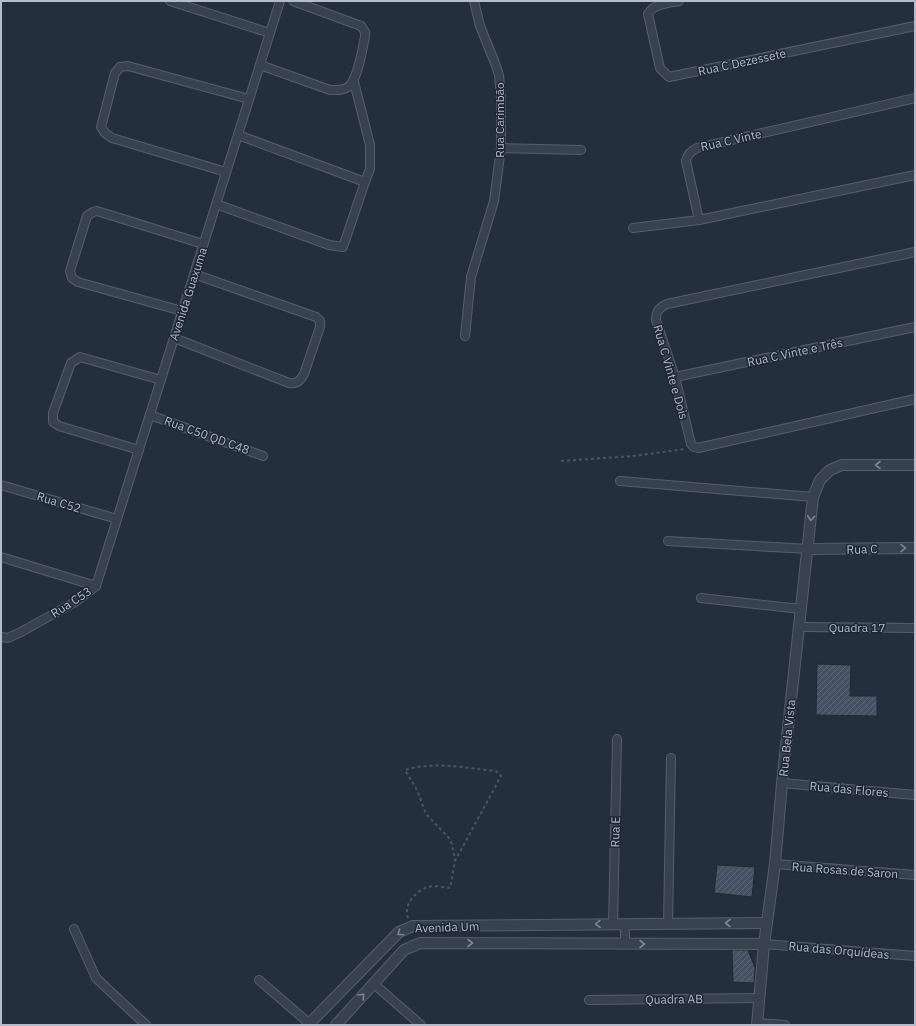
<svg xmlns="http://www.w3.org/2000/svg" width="916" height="1026" viewBox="0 0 916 1026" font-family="'IBM Plex Sans',sans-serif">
<defs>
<pattern id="building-hatch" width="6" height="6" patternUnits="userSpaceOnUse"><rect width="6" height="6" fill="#455162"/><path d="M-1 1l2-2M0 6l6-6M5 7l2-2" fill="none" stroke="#5d6877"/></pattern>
</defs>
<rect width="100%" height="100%" fill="#242f3e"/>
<!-- building -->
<g fill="url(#building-hatch)" stroke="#1f2835">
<polygon points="817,664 851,665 850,696 877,696 877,716 816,715"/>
<polygon points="717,865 755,867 752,897 714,893"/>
<polygon points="732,950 748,950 755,968 754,983 733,982"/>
</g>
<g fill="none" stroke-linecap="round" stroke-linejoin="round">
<!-- minor casing -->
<g stroke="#565f6c" stroke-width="10">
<g id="minor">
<polyline points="170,1 270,33"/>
<path d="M 679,1 C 669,3 653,4 648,14 L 660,68 L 669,77 L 915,26"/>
<path d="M 260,65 L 330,90 C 336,90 342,91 348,87 C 358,80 362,50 365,37 L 365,32 L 361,26 L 293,1"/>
<polyline points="354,82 370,145 370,169 365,182"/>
<path d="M 915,98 L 697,148 C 691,151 687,155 686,161 L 699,220 L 915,175"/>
<polyline points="501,148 581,150"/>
<polyline points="226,172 112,138 105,133 101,127 115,73 120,67 128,66 249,99"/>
<polyline points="216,204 329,245 343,247 365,182 238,135"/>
<polyline points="633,228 699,220"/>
<path d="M 915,252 L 667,304 C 659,308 656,311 656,320 L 675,377 L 691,444 L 694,447 L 698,448 L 915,399"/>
<polyline points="182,311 78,282 72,278 70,271 87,216 93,212 97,211 203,244"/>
<polyline points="465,336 471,277 494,201 501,148 501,98 499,75 495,63 480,26 474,1"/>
<path d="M 174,338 L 289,383 C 297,384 300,381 304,374 L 320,327 L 320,321 L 316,317 L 194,274"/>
<polyline points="675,377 915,327"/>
<polyline points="150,415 263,456"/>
<polyline points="139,450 59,426 53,422 53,413 71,363 80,357 161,380"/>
<polyline points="620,481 813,497"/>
<polyline points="1,485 117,519"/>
<polyline points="668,541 808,549"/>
<polyline points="1,557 96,586"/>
<polyline points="96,586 280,1"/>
<polyline points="701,598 801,609"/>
<polyline points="799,627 915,628"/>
<polyline points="1,637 8,638 21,632 75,602 96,586"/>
<polyline points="782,783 915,795"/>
<polyline points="775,864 915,875"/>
<polyline points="613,924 617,739"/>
<polyline points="625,924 625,944"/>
<polyline points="668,924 671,758"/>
<polyline points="74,929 96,978 146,1025"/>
<polyline points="764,944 915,956"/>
<polyline points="259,980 311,1025"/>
<polyline points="374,984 421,1025"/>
<polyline points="589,1000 759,998"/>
<polyline points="757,1023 785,1025"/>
</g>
</g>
<!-- tertiary casing -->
<g stroke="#565f6c" stroke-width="12">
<g id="tertiary">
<polyline points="808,549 915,548"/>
<polyline points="308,1025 399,932 413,926 767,923"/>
<polyline points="336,1025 404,950 420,943 764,944"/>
<polyline points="757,1025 764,944 775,864 782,783 813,497 820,480 830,470 842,465 915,465"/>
</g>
</g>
<!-- path -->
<g stroke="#44595c" stroke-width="2" stroke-dasharray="3 3" stroke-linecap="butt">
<polyline points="561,461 633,456 685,449"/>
<path d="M 408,918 C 403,905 415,891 428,887 C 434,885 443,887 450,888 L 455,861 L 501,776 L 496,771 C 465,768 434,761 405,770 L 417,790 L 426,814 L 449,838 L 452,844 L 455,861"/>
</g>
<!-- minor -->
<use href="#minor" stroke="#38414e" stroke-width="8"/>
<!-- tertiary -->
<use href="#tertiary" stroke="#38414e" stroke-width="10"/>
</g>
<!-- one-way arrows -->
<defs><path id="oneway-chevron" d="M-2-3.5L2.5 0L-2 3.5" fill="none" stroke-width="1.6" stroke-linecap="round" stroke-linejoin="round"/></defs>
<g stroke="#7c8592">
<use href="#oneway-chevron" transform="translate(878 465) rotate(180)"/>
<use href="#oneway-chevron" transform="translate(811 518) rotate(95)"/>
<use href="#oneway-chevron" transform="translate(903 548) rotate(-1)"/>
<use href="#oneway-chevron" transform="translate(728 923) rotate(180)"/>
<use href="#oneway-chevron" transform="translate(598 924) rotate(179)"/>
<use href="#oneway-chevron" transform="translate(400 933) rotate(146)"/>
<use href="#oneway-chevron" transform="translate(470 943)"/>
<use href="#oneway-chevron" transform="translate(642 944)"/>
<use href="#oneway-chevron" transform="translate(362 996) rotate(-47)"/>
</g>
<g text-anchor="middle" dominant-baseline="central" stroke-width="3" stroke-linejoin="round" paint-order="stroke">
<!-- street labels -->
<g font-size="12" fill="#b4bcc9" stroke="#1d2633">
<text transform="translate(742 62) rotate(-12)">Rua C Dezessete</text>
<text transform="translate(499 120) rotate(-90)">Rua Carimbão</text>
<text transform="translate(731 140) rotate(-13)">Rua C Vinte</text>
<text transform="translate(188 294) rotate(-72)">Avenida Guaxuma</text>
<text transform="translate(795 352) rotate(-12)">Rua C Vinte e Três</text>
<text transform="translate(671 372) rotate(74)">Rua C Vinte e Dois</text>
<text transform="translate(207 435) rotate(20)">Rua C50 QD C48</text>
<text transform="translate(59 502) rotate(17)">Rua C52</text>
<text transform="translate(862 549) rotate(-1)">Rua C</text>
<text transform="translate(71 602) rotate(-33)">Rua C53</text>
<text x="857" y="627">Quadra 17</text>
<text transform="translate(787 738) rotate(-84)">Rua Bela Vista</text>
<text transform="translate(849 789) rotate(5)">Rua das Flores</text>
<text transform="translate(615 832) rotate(-89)">Rua E</text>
<text transform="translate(845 870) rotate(4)">Rua Rosas de Saron</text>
<text transform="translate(447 927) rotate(-2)">Avenida Um</text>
<text transform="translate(839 950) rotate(5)">Rua das Orquídeas</text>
<text transform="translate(674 999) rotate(-1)">Quadra AB</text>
</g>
</g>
<!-- border -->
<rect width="916" height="1026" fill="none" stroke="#b4bcc9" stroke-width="4"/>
</svg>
